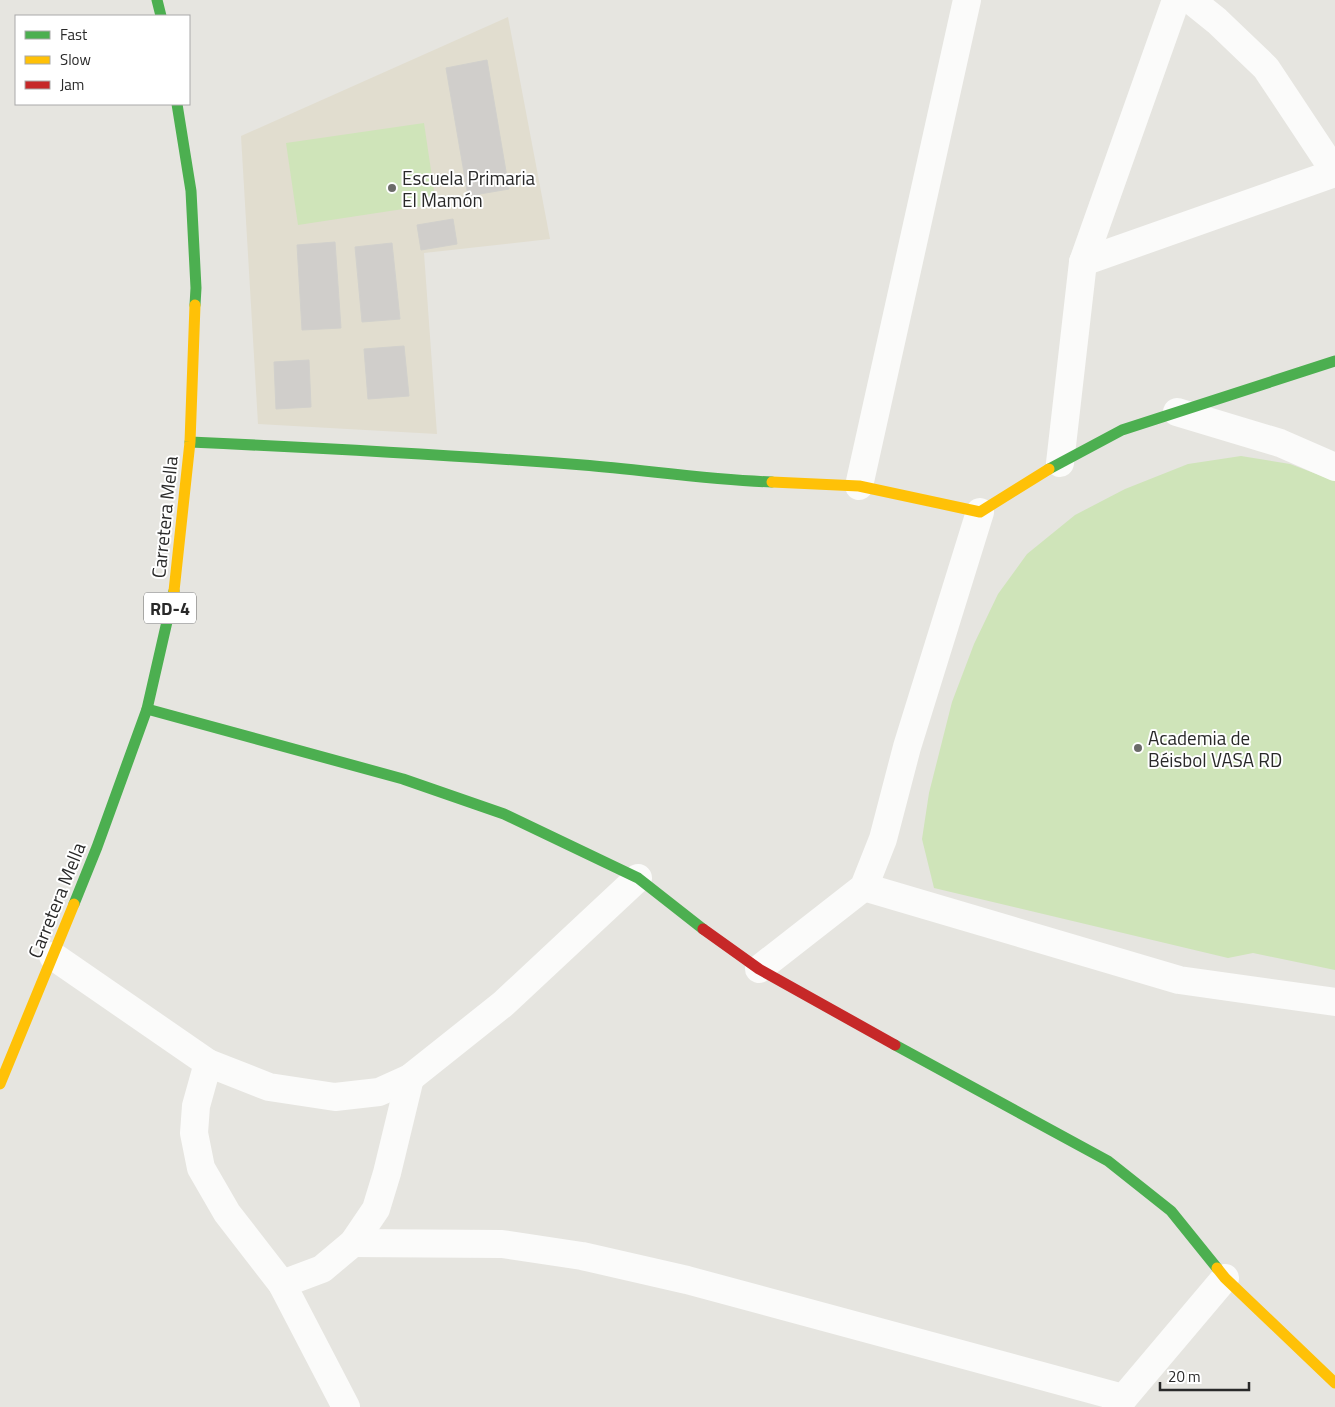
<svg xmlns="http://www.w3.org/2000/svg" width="1335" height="1407" viewBox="0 0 1335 1407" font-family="'Titillium Web',sans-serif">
<rect width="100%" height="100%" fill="#e6e5e0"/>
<!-- education -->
<polygon fill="#e1ddcf" points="508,17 550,239 424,253 437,434 258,424 241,136"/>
<!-- pitch -->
<g fill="#cfe4b9">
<polygon points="424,123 436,204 298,225 286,143"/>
<polygon points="1241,456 1290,464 1335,481 1335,970 1253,953 1228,958 934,888 922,839 929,793 952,702 974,644 998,594 1027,554 1075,515 1125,489 1188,464"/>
</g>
<!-- building -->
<g fill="#d0cecb" stroke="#d1d0cc">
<polygon points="487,60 509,189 468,196 446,68"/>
<polygon points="453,219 457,244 421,250 417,225"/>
<polygon points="335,242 341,328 302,330 297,245"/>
<polygon points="392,243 400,319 362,322 355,247"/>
<polygon points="404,346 409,396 368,399 364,349"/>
<polygon points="309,360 311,407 276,409 274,362"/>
</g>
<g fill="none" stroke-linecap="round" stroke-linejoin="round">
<!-- street -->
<g stroke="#fbfbfa" stroke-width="28">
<polyline points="1191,0 1217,21 1266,68 1335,172"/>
<polyline points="1083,262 1335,173"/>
<polyline points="1177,412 1280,443 1335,467"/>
<polyline points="1060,463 1083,262 1176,0"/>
<polyline points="859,486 967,0"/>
<polyline points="864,887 1179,980 1335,1002"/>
<polyline points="53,956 208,1063 269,1087 335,1097 379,1092 410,1078 503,1004 638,878"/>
<polyline points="759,969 864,887 883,839 907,747 980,512"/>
<polyline points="208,1063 196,1106 194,1133 201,1168 227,1213 282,1284 346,1407"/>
<polyline points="353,1243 502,1244 582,1256 687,1280 1123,1398"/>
<polyline points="282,1284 322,1269 353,1243 376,1209 387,1173 410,1078"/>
<polyline points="1116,1407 1225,1278"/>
</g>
<!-- fast -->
<g stroke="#4caf50" stroke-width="11">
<polyline points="157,0 161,16"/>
<polyline points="177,104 191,191 196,288 195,305"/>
<path d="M 190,442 C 321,448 452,455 583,465 C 646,470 709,480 772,482"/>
<polyline points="1049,469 1122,430 1335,361"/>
<polyline points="147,709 403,779 504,814 638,878 703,929"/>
<polyline points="74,904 97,847 147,709 174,591"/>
<polyline points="895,1045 1108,1161 1171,1211 1217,1268"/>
</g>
<!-- slow -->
<g stroke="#ffc107" stroke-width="11">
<polyline points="772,482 859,486 980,512 1049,469"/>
<polyline points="174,591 190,442 195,305"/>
<polyline points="0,1084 74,904"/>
<polyline points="1217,1268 1225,1278 1335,1383"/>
</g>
<!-- jam -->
<polyline stroke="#c62828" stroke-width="11" points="703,929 759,969 895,1045"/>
</g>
<!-- markers -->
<g fill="#6b6b69" stroke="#fff" stroke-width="2">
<circle cx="392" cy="188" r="5"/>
<circle cx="1138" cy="748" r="5"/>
</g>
<g text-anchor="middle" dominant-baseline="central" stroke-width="4" stroke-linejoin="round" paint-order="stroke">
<!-- shield labels -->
<rect fill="#fff" stroke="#696969" stroke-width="1" x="144" y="592.5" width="52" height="31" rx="4"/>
<g font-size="18" font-weight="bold" fill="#292929">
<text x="170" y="608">RD-4</text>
</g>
<!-- poi labels -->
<g font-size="19" fill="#292929" stroke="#fff" text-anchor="start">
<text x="402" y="177">Escuela Primaria<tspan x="402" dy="22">El Mamón</tspan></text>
<text x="1148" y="737">Academia de<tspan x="1148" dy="22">Béisbol VASA RD</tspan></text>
</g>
<!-- street labels -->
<g font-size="19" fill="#292929" stroke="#fff">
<text transform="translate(164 517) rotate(-84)">Carretera Mella</text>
<text transform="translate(56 900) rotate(-68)">Carretera Mella</text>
</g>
</g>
<!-- legend -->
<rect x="15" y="15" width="175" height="90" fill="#ffffff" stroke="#a9a9a9"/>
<rect x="25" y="31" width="25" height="8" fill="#4caf50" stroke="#a9a9a9"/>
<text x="60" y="40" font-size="15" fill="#292929">Fast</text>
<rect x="25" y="56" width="25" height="8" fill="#ffc107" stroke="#a9a9a9"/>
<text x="60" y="65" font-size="15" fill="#292929">Slow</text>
<rect x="25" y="81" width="25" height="8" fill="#c62828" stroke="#a9a9a9"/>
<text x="60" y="90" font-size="15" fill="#292929">Jam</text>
<!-- scale -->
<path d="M1160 1382v8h89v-8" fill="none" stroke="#292929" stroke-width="2.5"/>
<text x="1168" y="1382" font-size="15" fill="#292929" stroke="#ffffff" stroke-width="4" paint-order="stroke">20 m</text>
</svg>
